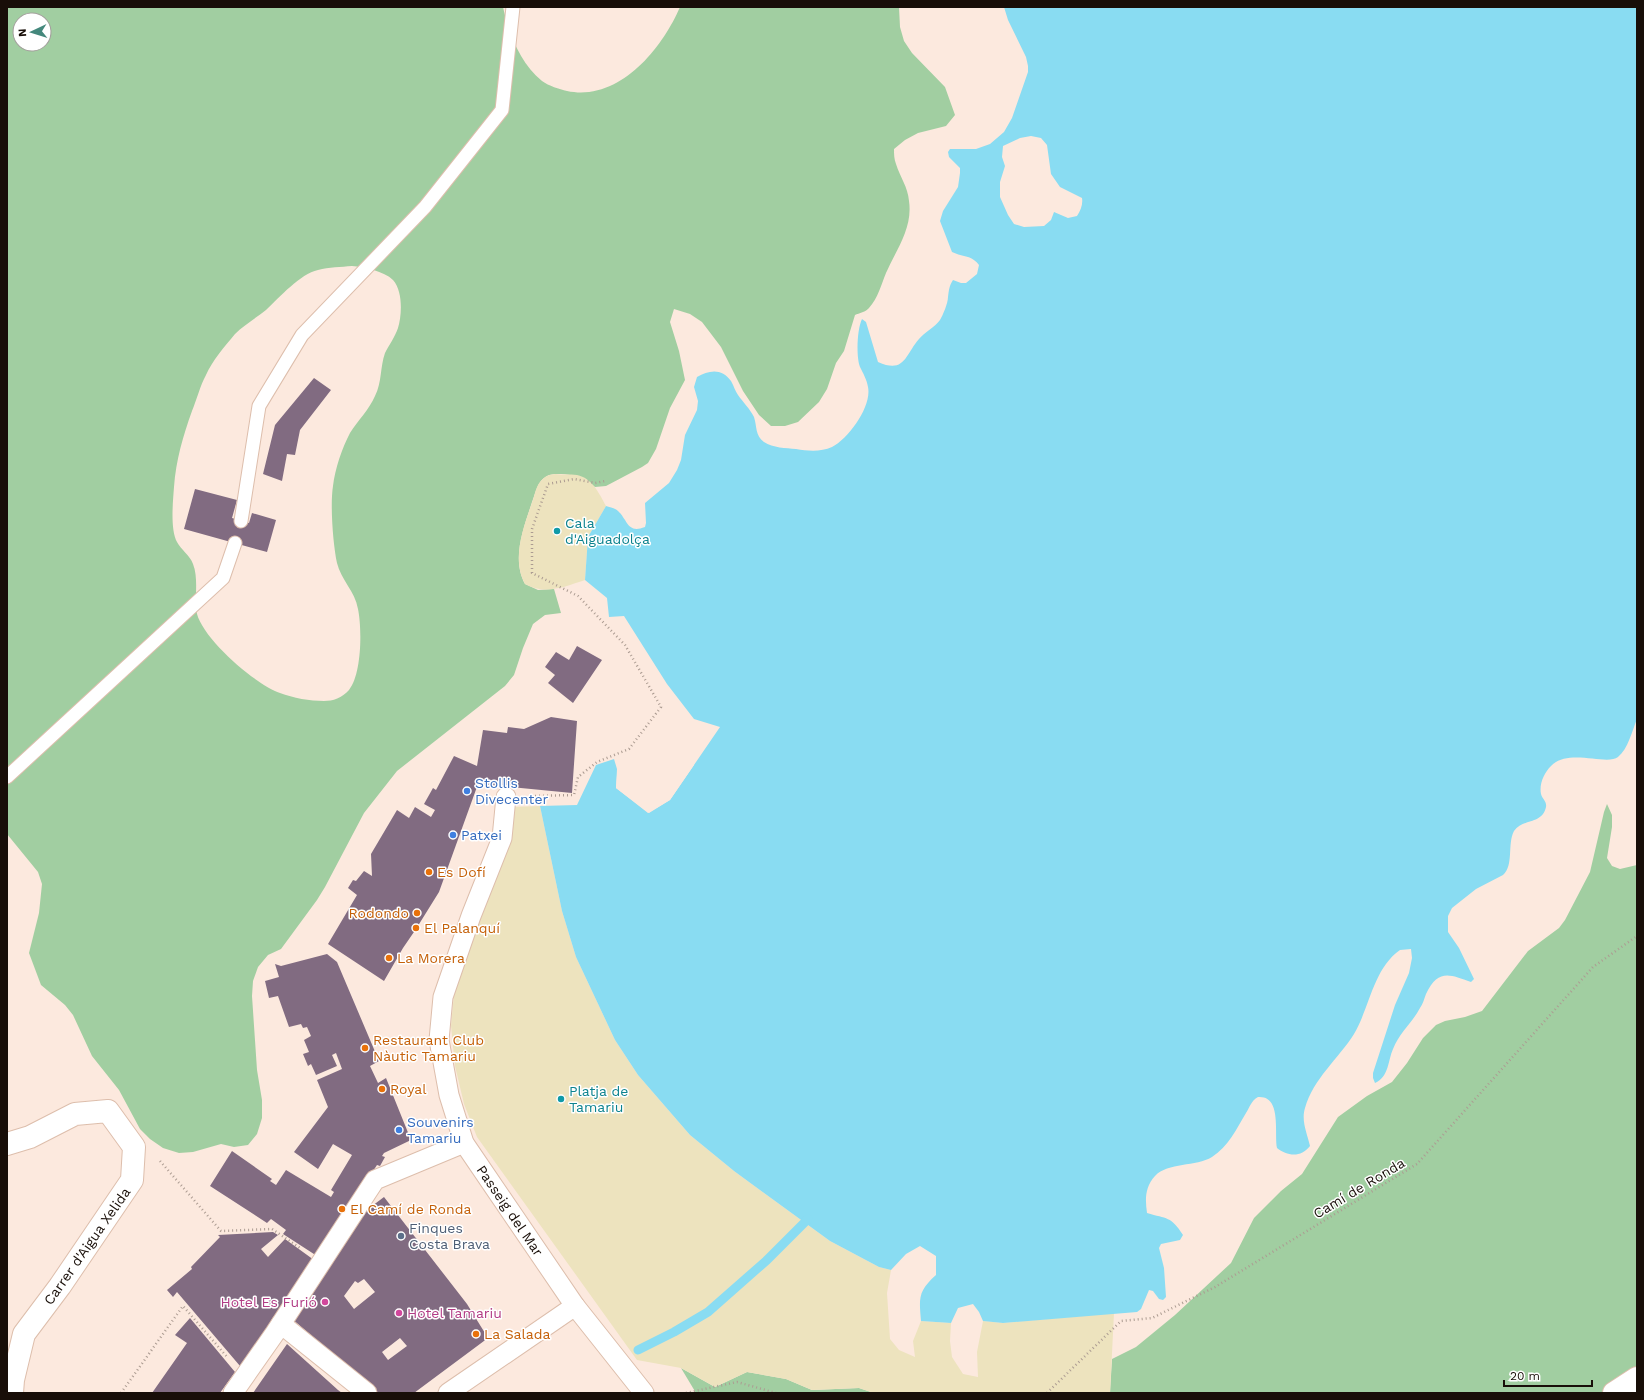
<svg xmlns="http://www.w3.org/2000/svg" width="1644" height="1400" viewBox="0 0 1644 1400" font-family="'Work Sans',sans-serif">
<rect width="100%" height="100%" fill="#fce9de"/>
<!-- green -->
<g fill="#a1cea1" fill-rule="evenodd">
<path d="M 7,7 L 503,7 C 509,34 520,63 542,81 C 549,86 559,89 567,91 C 619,102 662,49 680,7 L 899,7 L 900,27 L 904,41 L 912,53 L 945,87 L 955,115 L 946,126 L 918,133 L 905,140 L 894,149 C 894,154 894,159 896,164 C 900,177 908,187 909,201 C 913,228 896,250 886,273 C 881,285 878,298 869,308 C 866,312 859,313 855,315 L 844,351 L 836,363 L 827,389 L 819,402 L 798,422 L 785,426 L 771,426 L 759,415 L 743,391 L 721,347 L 702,322 L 690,314 L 674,309 L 670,322 L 679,351 L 685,380 L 670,408 L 656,449 L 648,463 L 642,467 L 606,486 L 595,487 C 591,484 587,479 583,478 C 575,475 554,472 547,476 C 537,481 536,492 532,502 C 524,527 511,559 525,584 L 538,590 L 554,589 L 561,613 L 545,615 L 533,624 L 523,648 L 514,675 L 505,686 L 397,771 L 364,813 L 325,887 L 317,900 L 281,949 L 268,955 L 258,967 L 253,981 L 252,996 L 257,1070 L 262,1100 L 262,1118 L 257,1134 L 248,1145 L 234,1147 L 221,1144 L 193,1152 L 179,1153 L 163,1148 L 150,1139 L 140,1129 L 119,1090 L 92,1056 L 73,1015 L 65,1005 L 41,985 L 29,953 L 39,913 L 42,884 L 38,872 L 7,834 ZM 20,20 L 44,20 L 44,44 L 20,44 ZM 352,266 C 364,267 384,271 393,280 C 403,291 402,315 398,328 C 395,337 389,345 385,353 C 380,367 382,382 375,396 C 369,410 358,420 350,433 C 342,448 335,469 333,486 C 330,505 333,544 337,563 C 341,580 355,591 358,609 C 362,628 362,674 349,690 C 342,698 333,701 324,701 C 310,701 293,698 280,693 C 256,685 204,640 197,614 C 194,598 199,579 193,564 C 190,555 181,550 177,542 C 170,529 173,501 174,487 C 176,460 183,436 192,411 C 197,399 200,386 206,375 C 212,361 225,346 235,334 C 244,325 256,318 266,310 C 280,297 300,274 318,270 C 329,267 341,267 352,266 Z"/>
<polygon points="1607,804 1612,815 1612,827 1607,858 1612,866 1620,869 1637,865 1637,1393 1110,1393 1112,1359 1136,1347 1175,1315 1231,1263 1254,1218 1281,1191 1302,1174 1338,1117 1367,1096 1392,1082 1407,1063 1423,1038 1436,1025 1445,1021 1465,1017 1482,1011 1528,951 1559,928 1565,920 1590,872 1604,812"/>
<polygon points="681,1368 715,1387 747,1372 786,1379 812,1390 859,1388 874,1393 696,1393"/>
</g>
<!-- sand -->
<g fill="#ede3be">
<path d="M 555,474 C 562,475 570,474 577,475 C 592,478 599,493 606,506 L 588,537 L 585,580 C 564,587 545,595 525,584 C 511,558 524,526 533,500 C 535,494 536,486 541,481 C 545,476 549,475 555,474 Z"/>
<polygon points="540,806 562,911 576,957 615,1040 638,1075 690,1135 734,1171 830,1241 879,1267 891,1270 887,1293 890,1339 899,1350 915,1357 913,1341 921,1321 951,1323 950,1341 952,1357 963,1374 978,1377 977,1352 983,1321 1003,1323 1114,1313 1110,1393 874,1393 859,1388 812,1390 786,1379 747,1372 715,1387 681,1368 637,1360 477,1137 464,1104 455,1066 451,1026 455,983 511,807"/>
</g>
<!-- water -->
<path fill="#89dcf2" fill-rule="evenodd" d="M 1004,7 L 1637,7 L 1637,719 C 1632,731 1628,749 1618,757 C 1607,766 1568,748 1551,766 C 1544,773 1539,784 1541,794 C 1542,799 1547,801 1546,807 C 1542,825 1523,818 1514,831 C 1507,844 1514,865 1503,875 L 1476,889 L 1452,908 L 1448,916 L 1448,932 L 1459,948 L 1474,979 L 1471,982 C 1449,974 1438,969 1426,994 C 1424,999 1423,1004 1420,1008 C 1412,1023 1400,1032 1393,1049 C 1388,1060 1389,1077 1375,1083 L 1373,1078 L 1373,1073 L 1395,1005 L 1409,973 L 1412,958 L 1411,949 L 1400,950 C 1373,969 1370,1007 1354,1034 C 1339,1058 1313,1079 1305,1108 C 1301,1121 1307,1133 1310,1146 C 1301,1158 1287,1156 1277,1148 C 1274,1133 1282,1095 1258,1097 C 1251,1101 1250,1107 1246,1113 C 1237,1128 1228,1147 1212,1157 C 1196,1167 1168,1162 1155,1176 C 1145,1187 1145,1199 1147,1213 C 1167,1219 1171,1216 1183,1235 L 1180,1240 L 1161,1244 L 1159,1248 L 1164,1268 L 1166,1297 L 1163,1300 L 1159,1299 L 1153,1291 L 1149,1290 L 1141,1309 L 1137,1312 L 1003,1323 L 983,1321 L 979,1312 L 973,1304 L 958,1308 L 951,1323 L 921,1321 C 919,1298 918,1291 936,1275 L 936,1256 L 920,1246 L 906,1254 L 891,1270 L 879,1267 L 830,1241 L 734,1171 L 690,1135 L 638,1075 L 615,1040 L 576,957 L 562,911 L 540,806 L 577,805 L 596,765 L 614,759 L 617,769 L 616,788 L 649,813 L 670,800 L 720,727 L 694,719 L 667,684 L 624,616 L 609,617 L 607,598 L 585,580 L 588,537 L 606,506 C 609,507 615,508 618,511 C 628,520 627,534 645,527 L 646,523 L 645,503 L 669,483 L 677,470 L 681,460 L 685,435 L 697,410 L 698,401 L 694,387 L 697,377 C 709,370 722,368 731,381 C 734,386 735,391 738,395 C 743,402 750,409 754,417 C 757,426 755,436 764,442 C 773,448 786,448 796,449 C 808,451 821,452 832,447 C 849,438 872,406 868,387 C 867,380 863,373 860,367 C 856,357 857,329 862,319 L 866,322 L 878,362 C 905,374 905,355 919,339 C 925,332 935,327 940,320 C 943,315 948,303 948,297 C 949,290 949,286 953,280 L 961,283 L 966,283 L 977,274 L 979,265 C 972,255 962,257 952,252 L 940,221 L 943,211 L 958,187 L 960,173 L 960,168 L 949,157 L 948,152 L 950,149 L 976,149 L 990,144 L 1004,132 L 1012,118 L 1028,72 L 1028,66 L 1026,57 L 1008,20 ZM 1031,136 L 1041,138 L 1047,145 L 1051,174 L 1060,187 L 1082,198 C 1083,204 1081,210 1077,216 L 1068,218 L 1054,212 L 1051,220 L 1044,226 L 1024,227 L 1014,224 L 1008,215 L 1000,197 L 1000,182 L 1005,166 L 1002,157 L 1003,146 L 1020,138 Z"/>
<!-- pier -->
<polygon fill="#fce9de" points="692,764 694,765 670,800 648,813 616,788 617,775 619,777 618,787 649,810 669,799"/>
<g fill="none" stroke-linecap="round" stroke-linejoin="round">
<!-- stream -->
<polyline stroke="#89dcf2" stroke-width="9" points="638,1350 674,1332 708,1312 767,1260 808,1219"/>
</g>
<!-- building -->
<g fill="#816b81" fill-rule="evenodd">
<polygon points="314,378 331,390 300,430 295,455 287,454 282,481 263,474 275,425"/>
<polygon points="195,489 237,500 232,518 249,523 252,513 276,520 267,552 184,529"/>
<polygon points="577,646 602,660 573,703 548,683 555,675 545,667 556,652 569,660"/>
<polygon points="551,717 577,721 572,793 478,784 439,892 416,929 403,948 384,981 328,944 357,895 348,888 353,880 356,881 364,871 372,876 371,854 397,810 409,818 415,807 431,817 435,810 424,804 433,788 436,790 454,756 477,766 483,730 507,733 508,727 524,729"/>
<polygon points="327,954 337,962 379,1061 370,1066 378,1083 386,1078 411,1140 384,1153 382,1156 385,1157 380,1166 377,1165 317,1256 283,1234 286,1230 271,1219 267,1223 210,1186 232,1151 272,1179 270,1181 276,1185 286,1170 331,1197 334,1192 331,1190 352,1155 333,1144 318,1169 294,1152 328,1107 317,1080 342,1069 336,1053 332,1055 337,1066 316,1075 311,1064 308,1066 303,1054 309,1052 304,1040 311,1036 307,1027 303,1028 301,1024 289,1027 278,996 269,998 265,981 279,977 275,964 281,966"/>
<path d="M 384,1197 L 467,1304 L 488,1338 L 414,1393 L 378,1393 L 291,1318 L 364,1212 ZM 364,1279 L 375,1292 L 354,1309 L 344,1296 L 355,1281 L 358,1283 ZM 400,1338 L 407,1346 L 388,1360 L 382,1352 Z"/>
<polygon points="273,1232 278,1235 261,1249 268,1257 285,1239 314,1260 240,1366 177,1292 173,1297 167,1290 192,1269 191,1267 220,1237 218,1235"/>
<polygon points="190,1318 235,1372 220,1393 152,1393 187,1343 175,1335"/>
<polygon points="287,1344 338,1390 342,1393 253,1393"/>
</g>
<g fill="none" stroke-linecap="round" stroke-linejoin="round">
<!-- service casing -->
<g stroke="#ddbeac" stroke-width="15">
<g id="service">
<polyline points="241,521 259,406 302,335 425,207 502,110 513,7"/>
<polyline points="7,777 223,578 235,543"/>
</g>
</g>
<!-- pedestrian casing -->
<g stroke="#ddbeac" stroke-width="21">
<g id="pedestrian">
<path id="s1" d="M 506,797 L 502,838 L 471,916 L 443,997 L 439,1040 L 449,1095 L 464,1143 L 575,1306 L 644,1393"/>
<polyline points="281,1324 367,1393"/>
<polyline points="233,1393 275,1333 375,1180 464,1143"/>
<polyline points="448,1393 575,1306"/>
</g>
</g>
<!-- minor casing -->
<g stroke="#ddbeac" stroke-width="24">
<polyline id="minor" points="7,1144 30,1137 75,1114 108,1111 134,1147 132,1180 60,1286 24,1334 13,1380 12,1393"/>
</g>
<!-- tertiary casing -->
<g stroke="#ddbeac" stroke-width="24">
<polyline id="tertiary" points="1614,1393 1637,1378"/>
</g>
<!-- path -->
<g stroke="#ac9c92" stroke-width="2.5" stroke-dasharray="1 3" stroke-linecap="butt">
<polyline points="531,796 574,795 578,777 597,762 629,749 661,707 625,645 578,596 532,573 532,529 548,484 574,479 595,483 605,481"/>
<polyline points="160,1161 221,1231 272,1229 300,1248"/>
<polyline points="121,1393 183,1306 228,1358"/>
<polyline points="686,1393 737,1382 776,1393"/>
<polyline points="1047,1393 1121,1321 1152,1318 1215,1287 1417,1164 1593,967 1637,936"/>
</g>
<!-- service -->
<use href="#service" stroke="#fff" stroke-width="13"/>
<!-- pedestrian -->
<use href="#pedestrian" stroke="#fff" stroke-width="19"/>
<!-- minor -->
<use href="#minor" stroke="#fff" stroke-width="22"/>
<!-- tertiary -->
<use href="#tertiary" stroke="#fff" stroke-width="22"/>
</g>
<!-- markers -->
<g fill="#0f9aa8" stroke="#fff" stroke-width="1.5">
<circle cx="557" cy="531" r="4"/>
<circle cx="561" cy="1099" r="4"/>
</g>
<g fill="#3f7fe0" stroke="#fff" stroke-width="1.5">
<circle cx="467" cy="791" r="4"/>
<circle cx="453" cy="835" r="4"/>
<circle cx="399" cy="1130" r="4"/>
</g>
<g fill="#e8710a" stroke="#fff" stroke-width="1.5">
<circle cx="429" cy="872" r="4"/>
<circle cx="417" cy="913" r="4"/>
<circle cx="416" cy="928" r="4"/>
<circle cx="389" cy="958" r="4"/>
<circle cx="365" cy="1048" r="4"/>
<circle cx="382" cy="1089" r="4"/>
<circle cx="342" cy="1209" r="4"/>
<circle cx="476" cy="1334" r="4"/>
</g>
<circle fill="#5c6f8a" stroke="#fff" stroke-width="1.5" cx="401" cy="1236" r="4"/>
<g fill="#d1479c" stroke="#fff" stroke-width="1.5">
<circle cx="325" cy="1302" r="4"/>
<circle cx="399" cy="1313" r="4"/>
</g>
<g text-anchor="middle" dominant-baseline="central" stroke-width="3" stroke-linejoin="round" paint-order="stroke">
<!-- culture labels -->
<g font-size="14" fill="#0d838f" stroke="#fff" text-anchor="start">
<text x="565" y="523">Cala<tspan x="565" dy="16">d'Aiguadolça</tspan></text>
<text x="569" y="1091">Platja de<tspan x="569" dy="16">Tamariu</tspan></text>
</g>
<!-- shop labels -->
<g font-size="14" fill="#366cbe" stroke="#fff" text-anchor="start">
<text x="475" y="783">Stollis<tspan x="475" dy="16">Divecenter</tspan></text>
<text x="461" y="835">Patxei</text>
<text x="407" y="1122">Souvenirs<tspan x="407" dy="16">Tamariu</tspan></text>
</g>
<!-- food labels -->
<g font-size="14" fill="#c56008" stroke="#fff" text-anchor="start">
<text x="437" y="872">Es Dofí</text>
<text x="409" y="913" text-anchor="end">Rodondo</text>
<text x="424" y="928">El Palanquí</text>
<text x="397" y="958">La Morera</text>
<text x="373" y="1040">Restaurant Club<tspan x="373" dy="16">Nàutic Tamariu</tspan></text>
<text x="390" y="1089">Royal</text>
<text x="350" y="1209">El Camí de Ronda</text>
<text x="484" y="1334">La Salada</text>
</g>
<!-- street labels -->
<g font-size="14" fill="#180e08" stroke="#fff">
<text transform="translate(1359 1188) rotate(-31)">Camí de Ronda</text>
<text stroke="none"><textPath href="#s1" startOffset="442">Passeig del Mar</textPath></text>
<text transform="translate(87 1246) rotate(-55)">Carrer d'Aigua Xelida</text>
</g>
<!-- service labels -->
<g font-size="14" fill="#4e5e75" stroke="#fff" text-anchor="start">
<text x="409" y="1228">Finques<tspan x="409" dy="16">Costa Brava</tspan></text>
</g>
<!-- hotel labels -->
<g font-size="14" fill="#b23c85" stroke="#fff" text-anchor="end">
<text x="317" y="1302">Hotel Es Furió</text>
<text x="407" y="1313" text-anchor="start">Hotel Tamariu</text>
</g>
</g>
<!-- border -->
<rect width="1644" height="1400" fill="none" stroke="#180e08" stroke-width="16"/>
<!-- north arrow -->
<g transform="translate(32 32) rotate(266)"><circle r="19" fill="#ffffff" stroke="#a39f9c"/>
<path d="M0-3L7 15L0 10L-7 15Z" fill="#44887c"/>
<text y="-6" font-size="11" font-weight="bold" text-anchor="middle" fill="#180e08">N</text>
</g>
<!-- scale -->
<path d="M1504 1380v6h88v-6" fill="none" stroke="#180e08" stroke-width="2"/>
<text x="1510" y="1380" font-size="12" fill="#180e08" stroke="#ffffff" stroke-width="3" paint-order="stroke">20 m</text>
</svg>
